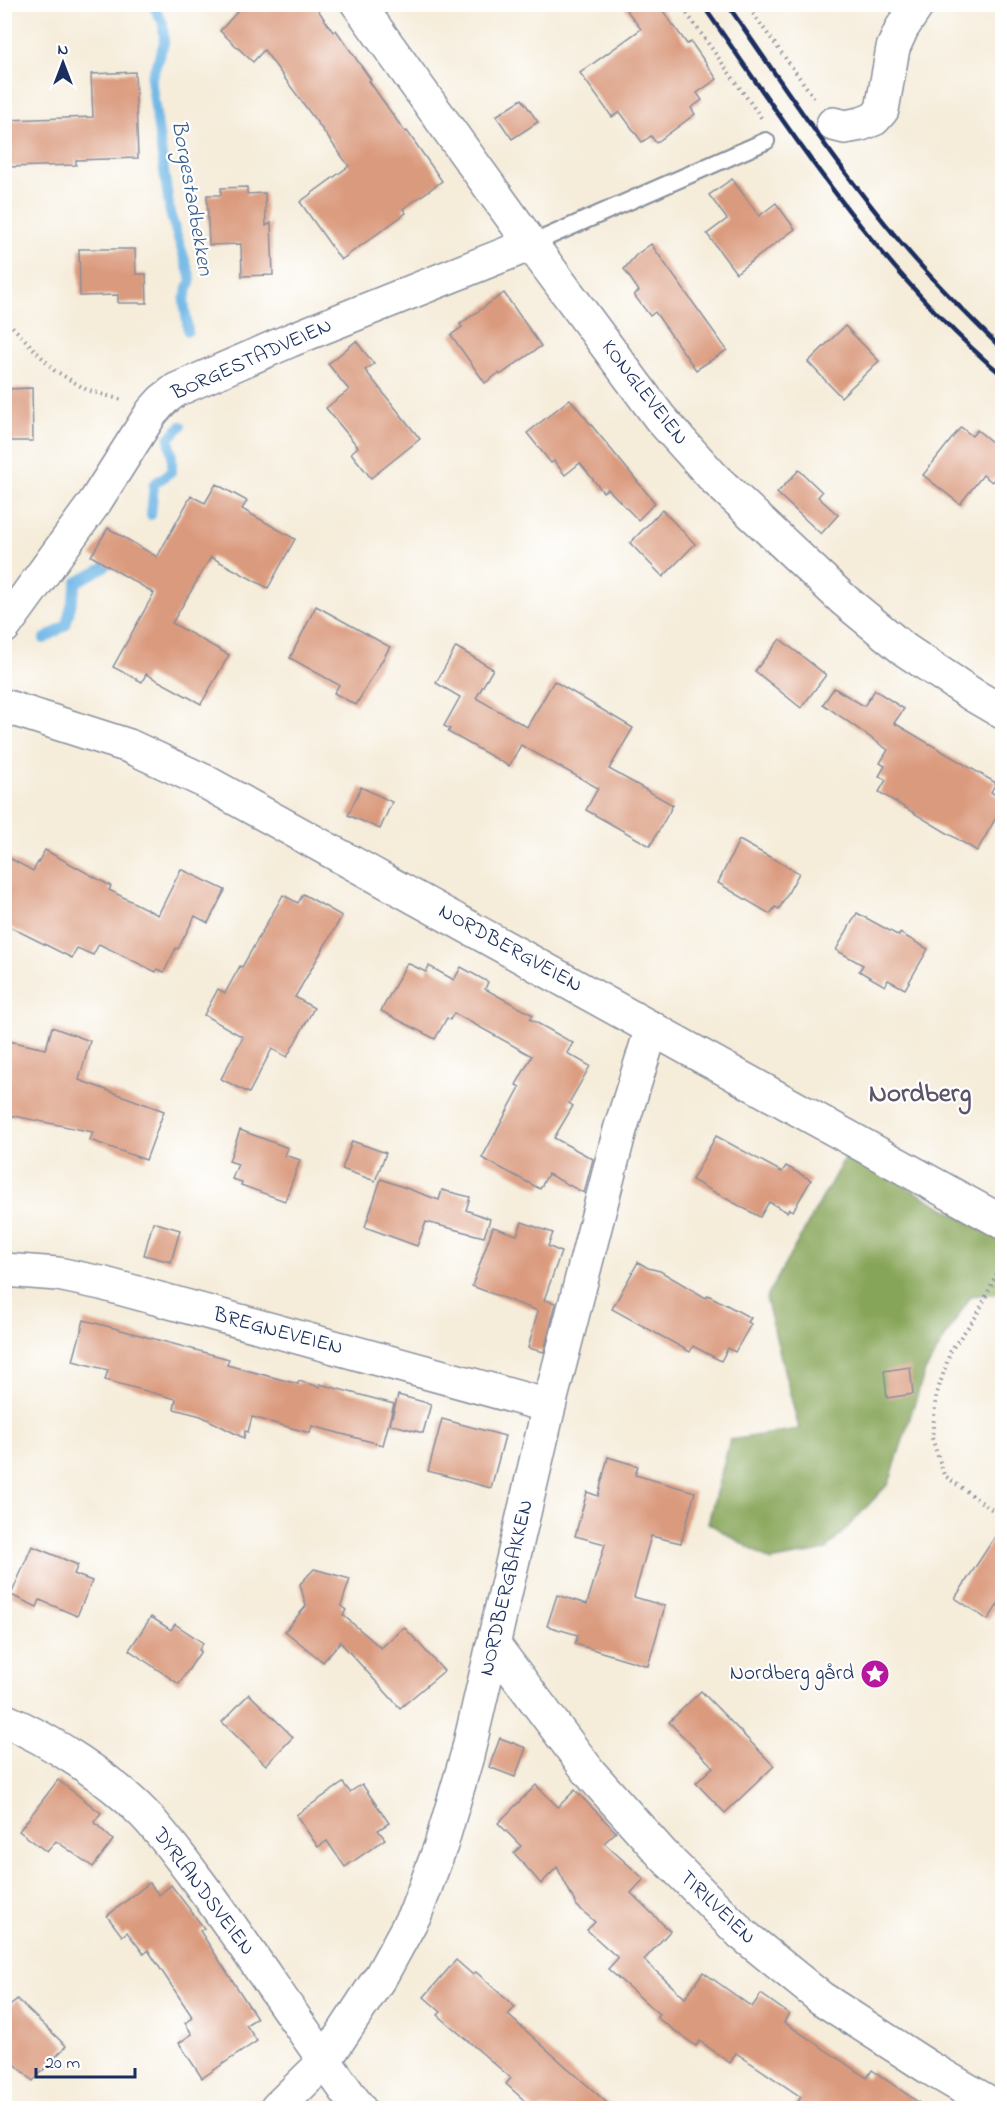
<svg xmlns="http://www.w3.org/2000/svg" width="1007" height="2113" viewBox="0 0 1007 2113" font-family="'Indie Flower',sans-serif">
<rect width="100%" height="100%" fill="#fff"/>
<filter id="ink" filterUnits="userSpaceOnUse"><feTurbulence type="fractalNoise" baseFrequency=".0167" numOctaves="2"/><feDisplacementMap in="SourceGraphic" scale="12" xChannelSelector="R" yChannelSelector="G"/><feConvolveMatrix kernelMatrix="1 2 1 2 8 2 1 2 1" color-interpolation-filters="sRGB"/></filter>
<filter id="wash" filterUnits="userSpaceOnUse"><feTurbulence type="fractalNoise" baseFrequency=".008" numOctaves="4" result="noise"/><feDisplacementMap in="SourceGraphic" scale="24" xChannelSelector="R" yChannelSelector="G"/><feGaussianBlur stdDeviation="1.35" result="paint"/><feColorMatrix in="noise" values="0 0 0 0 0 0 0 0 0 0 0 0 0 0 0 0 0 1.4 0 .05"/><feComposite in="paint" operator="in"/></filter>
<g filter="url(#wash)">
<rect width="100%" height="100%" fill="#f5ecd9"/>
<!-- forest -->
<polygon fill="#87a558" stroke="#516a5b" stroke-width="1.5" points="847,1154 1002,1240 1002,1293 970,1296 925,1371 889,1483 826,1550 771,1561 708,1523 730,1440 799,1429 766,1298"/>
<g fill="none" stroke-linecap="round" stroke-linejoin="round">
<!-- stream -->
<g stroke="#6db6e5" stroke-width="10">
<polyline points="152,4 163,23 164,43 151,79 170,213 191,279 184,301 188,331"/>
<polyline points="151,515 154,484 172,471 172,454 169,438 181,426"/>
<polyline points="44,639 66,625 77,582 105,567"/>
</g>
</g>
<g id="blocks">
<!-- building -->
<g fill="#da9a7d">
<polygon points="244,4 314,4 333,32 336,30 371,80 369,81 374,88 405,132 407,131 442,181 403,209 406,213 341,260 300,202 349,166 264,50 253,62 220,31"/>
<polygon points="622,4 658,4 687,44 691,42 717,79 697,93 702,100 691,108 695,114 656,143 651,136 642,142 620,112 612,117 580,73 641,29"/>
<polygon points="135,72 138,158 76,160 76,165 8,167 6,120 93,117 91,74"/>
<polygon points="522,99 538,122 512,139 496,116"/>
<polygon points="732,179 759,216 776,203 795,229 736,273 707,234 727,219 709,195"/>
<polygon points="247,187 247,194 265,193 266,226 271,223 273,275 242,276 241,244 209,245 207,195 221,195 221,188"/>
<polygon points="651,244 727,350 696,370 655,312 650,316 634,295 639,291 624,269 636,255"/>
<polygon points="79,249 135,249 136,274 146,274 147,303 118,303 118,295 80,296"/>
<polygon points="504,293 541,346 500,375 499,373 485,383 451,335 462,327 460,324"/>
<polygon points="845,326 879,361 841,397 808,362"/>
<polygon points="356,341 374,364 365,370 420,439 371,478 351,453 358,447 326,408 349,390 328,364"/>
<polygon points="32,388 33,441 4,441 4,389"/>
<polygon points="570,399 655,503 638,520 608,489 603,492 580,463 565,475 554,461 551,463 527,433"/>
<polygon points="961,427 972,436 977,430 1002,450 1002,469 992,482 983,475 960,504 923,475"/>
<polygon points="799,470 822,492 818,497 838,515 821,534 777,493"/>
<polygon points="216,484 247,501 242,509 295,539 268,588 211,557 172,623 229,655 201,704 146,674 142,682 113,667 154,593 91,556 108,528 157,557 191,496 205,503"/>
<polygon points="662,510 695,544 663,577 630,543"/>
<polygon points="316,606 390,647 356,705 334,693 339,685 290,658"/>
<polygon points="780,639 826,675 801,708 755,671"/>
<polygon points="456,647 493,669 476,698 527,727 554,681 633,728 609,769 673,805 650,846 586,810 598,788 521,745 509,766 448,732 450,729 444,726 460,697 436,683"/>
<polygon points="834,688 864,706 875,690 904,709 894,723 996,783 991,792 1002,799 1002,807 977,851 879,792 886,780 879,776 885,766 880,763 888,750 823,704"/>
<polygon points="361,787 392,802 380,829 348,815"/>
<polygon points="739,840 799,873 779,909 775,907 770,914 718,883"/>
<polygon points="45,850 111,886 109,890 158,915 181,869 225,890 208,923 195,916 178,949 176,948 164,972 157,969 156,972 99,944 93,955 77,948 72,958 4,924 4,855 33,871"/>
<polygon points="303,894 342,916 295,997 314,1008 287,1057 272,1049 249,1093 221,1079 243,1037 204,1015 218,989 225,993 240,966 242,967 283,895 298,903"/>
<polygon points="857,913 899,936 900,933 928,949 905,989 888,980 885,986 859,971 863,965 836,950"/>
<polygon points="407,963 426,972 429,966 454,980 461,967 488,982 485,989 533,1015 530,1019 573,1043 567,1053 590,1066 569,1103 573,1106 554,1138 593,1159 584,1193 548,1174 540,1189 482,1158 520,1087 516,1085 532,1056 454,1013 450,1020 447,1018 435,1039 381,1011"/>
<polygon points="52,1027 90,1041 79,1080 164,1111 146,1160 90,1140 93,1132 4,1114 4,1040 46,1049"/>
<polygon points="240,1130 288,1148 285,1155 300,1160 285,1201 241,1185 242,1182 232,1179 238,1164 229,1161"/>
<polygon points="716,1136 782,1172 786,1166 811,1180 793,1211 789,1209 787,1212 769,1202 760,1217 692,1180"/>
<polygon points="352,1141 386,1153 375,1181 342,1169"/>
<polygon points="381,1179 439,1200 442,1190 470,1197 466,1210 490,1219 484,1237 426,1222 417,1246 365,1227"/>
<polygon points="153,1222 180,1230 171,1262 144,1255"/>
<polygon points="522,1222 553,1233 548,1246 561,1252 544,1300 556,1303 544,1352 528,1348 538,1311 472,1286 493,1227 517,1235"/>
<polygon points="638,1262 648,1268 660,1271 706,1298 708,1295 751,1318 748,1322 751,1324 735,1352 728,1348 721,1361 693,1346 690,1352 612,1309"/>
<polygon points="84,1320 229,1359 227,1365 298,1384 299,1381 320,1387 320,1384 394,1404 383,1445 312,1426 310,1433 252,1417 248,1432 245,1431 244,1438 201,1416 174,1409 176,1399 105,1380 108,1370 73,1361"/>
<polygon points="910,1367 913,1394 887,1398 884,1371"/>
<polygon points="398,1395 431,1404 423,1433 390,1424"/>
<polygon points="442,1419 505,1436 491,1488 428,1471"/>
<polygon points="608,1457 638,1466 635,1475 695,1492 681,1543 651,1536 634,1597 665,1606 648,1666 575,1644 578,1635 547,1626 557,1595 587,1604 605,1544 575,1536 587,1492 598,1496"/>
<polygon points="1002,1526 1002,1598 988,1620 955,1598"/>
<polygon points="32,1546 78,1565 74,1574 92,1581 77,1616 40,1600 37,1607 11,1595"/>
<polygon points="314,1569 350,1579 341,1606 346,1610 343,1615 381,1648 404,1627 444,1671 400,1708 340,1642 323,1662 285,1631 306,1606 300,1584"/>
<polygon points="151,1617 171,1630 175,1624 203,1643 199,1650 201,1651 179,1684 129,1650"/>
<polygon points="701,1691 774,1766 725,1813 696,1783 713,1767 669,1722"/>
<polygon points="249,1694 293,1737 266,1765 222,1722"/>
<polygon points="500,1738 526,1748 515,1777 489,1767"/>
<polygon points="58,1780 101,1813 94,1822 113,1840 93,1867 56,1841 47,1852 19,1831"/>
<polygon points="343,1783 350,1792 362,1784 389,1823 378,1830 385,1839 345,1867 327,1841 318,1847 296,1815"/>
<polygon points="536,1785 558,1807 575,1790 616,1832 604,1843 644,1879 631,1893 670,1931 644,1960 685,1998 703,1972 752,2007 761,1994 789,2014 784,2022 867,2078 872,2070 928,2109 793,2109 801,2097 736,2053 730,2063 700,2041 696,2046 656,2017 659,2014 608,1969 618,1958 587,1930 595,1922 577,1906 557,1867 541,1884 514,1853 521,1846 498,1823"/>
<polygon points="149,1883 159,1895 171,1885 204,1928 200,1931 257,2018 246,2025 257,2041 202,2078 179,2043 192,2034 185,2023 193,2018 148,1950 144,1954 127,1932 122,1936 107,1916"/>
<polygon points="456,1960 473,1975 476,1972 515,2007 508,2015 614,2109 534,2109 506,2084 511,2078 438,2015 441,2012 424,1997"/>
<polygon points="17,1999 66,2046 33,2081 4,2054 4,2012"/>
</g>
</g>
</g>
<g filter="url(#ink)">
<use href="#blocks" fill-opacity="0" stroke="#888e9c" stroke-width="1.5"/>
<g fill="none" stroke-linecap="round" stroke-linejoin="round">
<!-- lane casing -->
<g stroke="#888e9c" stroke-width="20">
<polyline id="lane" points="531,244 766,141"/>
</g>
<!-- street casing -->
<g stroke="#888e9c" stroke-width="36">
<g id="street">
<polyline points="358,4 531,244 660,418 714,478 844,600 905,650 973,695 1002,712"/>
<polyline points="833,124 845,127 861,124 874,119 882,110 893,48 902,28 918,4"/>
<polyline points="4,627 95,502 152,412 163,400 176,390 291,340 531,244"/>
<polyline points="4,1270 58,1274 101,1283 549,1406"/>
<polyline points="494,1645 590,1773 664,1856 742,1934 821,1998 928,2067 998,2108"/>
<path d="M 4,1720 C 51,1740 109,1778 144,1814 C 169,1840 190,1871 212,1900 C 262,1969 308,2040 359,2108"/>
<polyline points="277,2108 324,2062 382,1974 416,1912 441,1845 467,1756 549,1406 620,1130 652,1028"/>
</g>
</g>
<!-- secondary casing -->
<g stroke="#888e9c" stroke-width="36">
<polyline id="secondary" points="4,706 129,746 204,781 1002,1222"/>
</g>
<!-- path -->
<g stroke="#888e9c" stroke-width="4" stroke-dasharray="1.5 4.5" stroke-linecap="butt">
<polyline points="680,4 762,119"/>
<polyline points="746,4 815,99"/>
<polyline points="4,318 54,370 87,390 122,400"/>
<polyline points="1002,1263 977,1315 951,1350 936,1396 932,1438 944,1475 1002,1517"/>
</g>
<!-- lane -->
<use href="#lane" stroke="#fff" stroke-width="16"/>
<!-- street -->
<use href="#street" stroke="#fff" stroke-width="33"/>
<!-- secondary -->
<use href="#secondary" stroke="#fff" stroke-width="33"/>
<!-- rail -->
<g stroke="#1b2f5e" stroke-width="4.5">
<path d="M 702,4 C 793,134 880,272 1002,375"/>
<path d="M 727,4 C 783,85 838,168 902,244 C 933,281 967,315 1002,349"/>
</g>
</g>
</g>
<!-- icons -->
<defs>
<g id="sight-disc" transform="scale(1.5)"><circle r="9.5" fill="#b5179e" stroke="#fff"/><path d="M0-6L1.8-2.2L6-1.7L2.9 1.2L3.7 5.4L0 3.3L-3.7 5.4L-2.9 1.2L-6-1.7L-1.8-2.2Z" fill="#fff"/></g>
</defs>
<g fill-rule="evenodd">
<use href="#sight-disc" x="875" y="1674"/>
</g>
<g text-anchor="middle" dominant-baseline="central" stroke-width="4.5" stroke-linejoin="round" paint-order="stroke">
<!-- street labels -->
<g font-size="21" fill="#1b2f5e" stroke="#fff">
<text transform="translate(252 360) rotate(-24)">BORGESTADVEIEN</text>
<text transform="translate(644 393) rotate(52)">KONGLEVEIEN</text>
<text transform="translate(510 949) rotate(29)">NORDBERGVEIEN</text>
<text transform="translate(278 1332) rotate(15)">BREGNEVEIEN</text>
<text transform="translate(507 1588) rotate(-77)">NORDBERGBAKKEN</text>
<text transform="translate(203 1892) rotate(53)">DYRLANDSVEIEN</text>
<text transform="translate(717 1908) rotate(44)">TIRILVEIEN</text>
</g>
<!-- poi labels -->
<g font-size="21" fill="#1b2f5e" stroke="#fff" text-anchor="end">
<text x="854" y="1674">Nordberg gård</text>
</g>
<!-- water labels -->
<g font-size="22" font-style="italic" fill="#385e8d" stroke="#fff">
<text transform="translate(191 198) rotate(80)">Borgestadbekken</text>
</g>
<!-- district labels -->
<g font-size="27" font-weight="bold" fill="#5e5469" stroke="#fff">
<text x="920" y="1094">Nordberg</text>
</g>
</g>
<!-- margin -->
<rect width="1007" height="2113" fill="none" stroke="#fff" stroke-width="24"/>
<!-- north arrow -->
<g transform="translate(63 63)" stroke="#ffffff" stroke-width="4.5" paint-order="stroke">
<path d="M0-4.5L10 22L0 15L-10 22Z" fill="#1b2f5e"/>
<text y="-9" font-size="16" font-weight="bold" text-anchor="middle" fill="#1b2f5e">N</text>
</g>
<!-- scale -->
<path d="M36 2068v9h99v-9" fill="none" stroke="#1b2f5e" stroke-width="3"/>
<text x="45" y="2068" font-size="18" fill="#1b2f5e" stroke="#ffffff" stroke-width="4.5" paint-order="stroke">20 m</text>
</svg>
